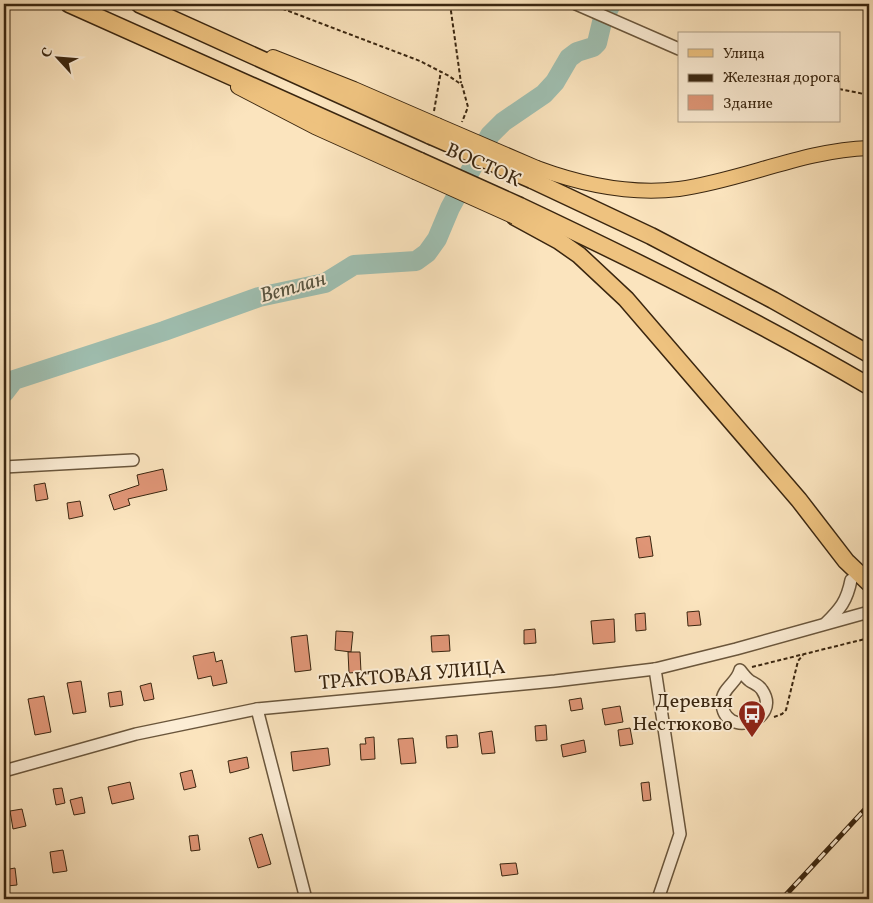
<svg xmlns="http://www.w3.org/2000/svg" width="873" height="903" viewBox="0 0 873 903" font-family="Vollkorn,serif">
<rect width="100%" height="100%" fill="#fbe4be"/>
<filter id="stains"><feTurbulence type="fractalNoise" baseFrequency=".004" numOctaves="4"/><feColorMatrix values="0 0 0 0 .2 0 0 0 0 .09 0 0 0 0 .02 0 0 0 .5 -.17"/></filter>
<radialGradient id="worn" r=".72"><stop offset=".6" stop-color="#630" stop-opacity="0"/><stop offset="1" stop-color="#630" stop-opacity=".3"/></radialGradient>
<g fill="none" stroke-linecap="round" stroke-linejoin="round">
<!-- river -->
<polyline stroke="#9fbfb1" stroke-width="20" points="4,393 14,380 164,331 259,297 325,283 354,265 416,261 427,253 437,239 450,208 490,135 503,122 544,94 555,82 569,58 577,52 593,47 597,43 602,22 611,4"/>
</g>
<!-- building -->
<g fill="#df9576" stroke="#3a2610">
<polygon points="163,469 167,490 128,499 130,505 114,510 109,495 139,485 137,475"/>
<polygon points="45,483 48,499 36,501 34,485"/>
<polygon points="80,501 83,516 69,519 67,503"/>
<polygon points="650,536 653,556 639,558 636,538"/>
<polygon points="699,611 701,625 688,626 687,612"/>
<polygon points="645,613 646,630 636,631 635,614"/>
<polygon points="614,619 615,642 593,644 591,621"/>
<polygon points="535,629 536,643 524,644 524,630"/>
<polygon points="336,631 353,632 351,652 335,650"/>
<polygon points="307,635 311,670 295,672 291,637"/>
<polygon points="449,635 450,651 432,652 431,636"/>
<polygon points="214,652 216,662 222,660 227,683 213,686 211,676 198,679 193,656"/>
<polygon points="348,652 360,652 361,672 349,673"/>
<polygon points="81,681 86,712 73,714 67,683"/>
<polygon points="151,683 154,699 144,701 140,686"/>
<polygon points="121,691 123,705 110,707 108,693"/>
<polygon points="44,696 51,732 35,735 28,699"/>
<polygon points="581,698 583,709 571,711 569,700"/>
<polygon points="620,706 623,722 605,725 602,709"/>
<polygon points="546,725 547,740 536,741 535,726"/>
<polygon points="630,728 633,744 620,746 618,730"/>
<polygon points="492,731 495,753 482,754 479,733"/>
<polygon points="457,735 458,747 447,748 446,736"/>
<polygon points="374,737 375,759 361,760 360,744 366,744 365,738"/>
<polygon points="413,738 416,763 401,764 398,739"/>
<polygon points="584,740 586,752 563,757 561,745"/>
<polygon points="328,748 330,765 293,771 291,752"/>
<polygon points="247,757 249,768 230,773 228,761"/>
<polygon points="192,770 196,787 184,790 180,773"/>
<polygon points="130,782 134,799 112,804 108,787"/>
<polygon points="649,782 651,800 643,801 641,783"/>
<polygon points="62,788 65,803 56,805 53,789"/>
<polygon points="82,797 85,813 74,815 70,800"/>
<polygon points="22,809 26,826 13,829 10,811"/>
<polygon points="262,834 271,864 258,868 249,838"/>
<polygon points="198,835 200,850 191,851 189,836"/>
<polygon points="63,850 67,871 53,873 50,852"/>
<polygon points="516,863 518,874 502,876 500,864"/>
<polygon points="15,868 17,885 7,886 4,870"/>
</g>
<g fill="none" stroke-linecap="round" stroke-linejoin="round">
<!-- minor casing -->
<g stroke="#6a563c" stroke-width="14">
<g id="minor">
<polyline points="576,4 679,49"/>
<polyline points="4,467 133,460"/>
<path d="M 826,623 C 840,609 847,601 851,580"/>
<polyline points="655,669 680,834 658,899"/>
<path d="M 740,670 C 743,674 746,678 750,681 C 755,684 759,685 762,690 C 783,721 723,740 722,702 C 722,688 737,683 740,670 Z"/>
<polyline points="257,709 306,899"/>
<polyline points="4,771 136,734 257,709 555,681 655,669 736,649 869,612"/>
</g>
</g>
<!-- major casing -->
<g stroke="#3a2610" stroke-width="16">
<g id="major">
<polyline points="273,57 354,89 437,125"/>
<polyline points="238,87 315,127 415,172"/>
<path d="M 537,168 C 583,185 630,195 679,189 C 743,180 804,150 869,148"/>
</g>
</g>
<!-- highway casing -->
<g stroke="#3a2610" stroke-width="19">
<g id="highway">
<polyline points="69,4 420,161"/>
<polyline points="139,4 431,136"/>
<polyline points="532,180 651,236 773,300 869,354"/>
<path d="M 520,206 C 639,262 756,320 869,386"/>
<polyline points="515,217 559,241 579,255 626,299 799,500 846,561 869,583"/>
</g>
</g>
<!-- path -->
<g stroke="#3a2610" stroke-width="2" stroke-dasharray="4 2.5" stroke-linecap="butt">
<polyline points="270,4 420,61 449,76 462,85 468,107 462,122"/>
<polyline points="450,4 461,83"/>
<polyline points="839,89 869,95"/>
<polyline points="434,111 441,71"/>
<polyline points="752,667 869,638"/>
<polyline points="774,717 782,714 786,710 798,661 803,655"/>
</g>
<!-- minor -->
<use href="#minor" stroke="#fcedd5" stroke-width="11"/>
<!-- major -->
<use href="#major" stroke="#eec27f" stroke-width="14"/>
<!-- highway -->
<use href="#highway" stroke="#eec27f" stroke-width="16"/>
<!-- rail casing -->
<g stroke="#3a2610" stroke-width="5">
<polyline id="rail" points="782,899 869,805"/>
</g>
<!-- rail -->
<use href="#rail" stroke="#fcedd5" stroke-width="3" stroke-dasharray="9" stroke-linecap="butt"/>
<!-- major-bridge casing -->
<g stroke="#3a2610" stroke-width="16" stroke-linecap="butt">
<g id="major-bridge">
<polyline points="437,125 537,168"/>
<polyline points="415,172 515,217"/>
</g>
</g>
<!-- highway-bridge casing -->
<g stroke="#3a2610" stroke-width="19" stroke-linecap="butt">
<g id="highway-bridge">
<polyline points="431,136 532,180"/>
<polyline points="420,161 520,206"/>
</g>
</g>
<!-- major-bridge -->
<use href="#major-bridge" stroke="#eec27f" stroke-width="14"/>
<!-- highway-bridge -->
<use href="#highway-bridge" stroke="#eec27f" stroke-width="16"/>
</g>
<!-- icons -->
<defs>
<g id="bus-pin" transform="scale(1.4375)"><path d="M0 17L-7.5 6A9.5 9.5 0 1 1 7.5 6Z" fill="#8f2418" stroke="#fcedd5"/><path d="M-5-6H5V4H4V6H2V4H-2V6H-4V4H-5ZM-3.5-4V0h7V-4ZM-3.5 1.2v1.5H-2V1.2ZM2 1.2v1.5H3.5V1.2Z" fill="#fff"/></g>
</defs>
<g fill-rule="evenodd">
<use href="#bus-pin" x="752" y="714"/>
</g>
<g text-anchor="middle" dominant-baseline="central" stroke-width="4" stroke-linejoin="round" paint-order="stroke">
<!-- street labels -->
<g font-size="20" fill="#3a2610" stroke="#fcedd5">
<text transform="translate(483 166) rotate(24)">ВОСТОК</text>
<text transform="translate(412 676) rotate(-5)">ТРАКТОВАЯ УЛИЦА</text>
</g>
<!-- poi labels -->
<g font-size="20" fill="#3a2610" stroke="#fcedd5" text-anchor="end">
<text x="733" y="702">Деревня<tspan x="733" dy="23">Нестюково</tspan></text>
</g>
<!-- water labels -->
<g font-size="21" font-style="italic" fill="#585440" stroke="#fcedd5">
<text transform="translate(293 288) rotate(-16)">Ветлан</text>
</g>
</g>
<!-- margin -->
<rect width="873" height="903" fill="none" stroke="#fbe4be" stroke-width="20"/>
<rect x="5" y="5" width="863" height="893" fill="none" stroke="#3a2610" stroke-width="2.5"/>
<rect x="10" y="10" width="853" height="883" fill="none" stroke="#3a2610"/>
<!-- legend -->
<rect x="678" y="32" width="162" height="90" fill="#fcedd5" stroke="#ae9d86"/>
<rect x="688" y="49" width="25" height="8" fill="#eec27f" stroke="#ae9d86"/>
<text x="723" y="58" font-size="15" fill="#3a2610">Улица</text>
<rect x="688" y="74" width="25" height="8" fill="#3a2610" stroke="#ae9d86"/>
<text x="723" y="82" font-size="15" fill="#3a2610">Железная дорога</text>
<rect x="688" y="95" width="25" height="15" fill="#df9576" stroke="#ae9d86"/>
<text x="723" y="108" font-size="15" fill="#3a2610">Здание</text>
<!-- north arrow -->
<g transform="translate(58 58) rotate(296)" stroke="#fcedd5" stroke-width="4" paint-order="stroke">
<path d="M0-4L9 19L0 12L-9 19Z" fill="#3a2610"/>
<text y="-8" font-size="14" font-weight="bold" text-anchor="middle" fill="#3a2610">С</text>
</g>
<rect width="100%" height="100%" filter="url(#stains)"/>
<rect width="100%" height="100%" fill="url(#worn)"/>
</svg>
